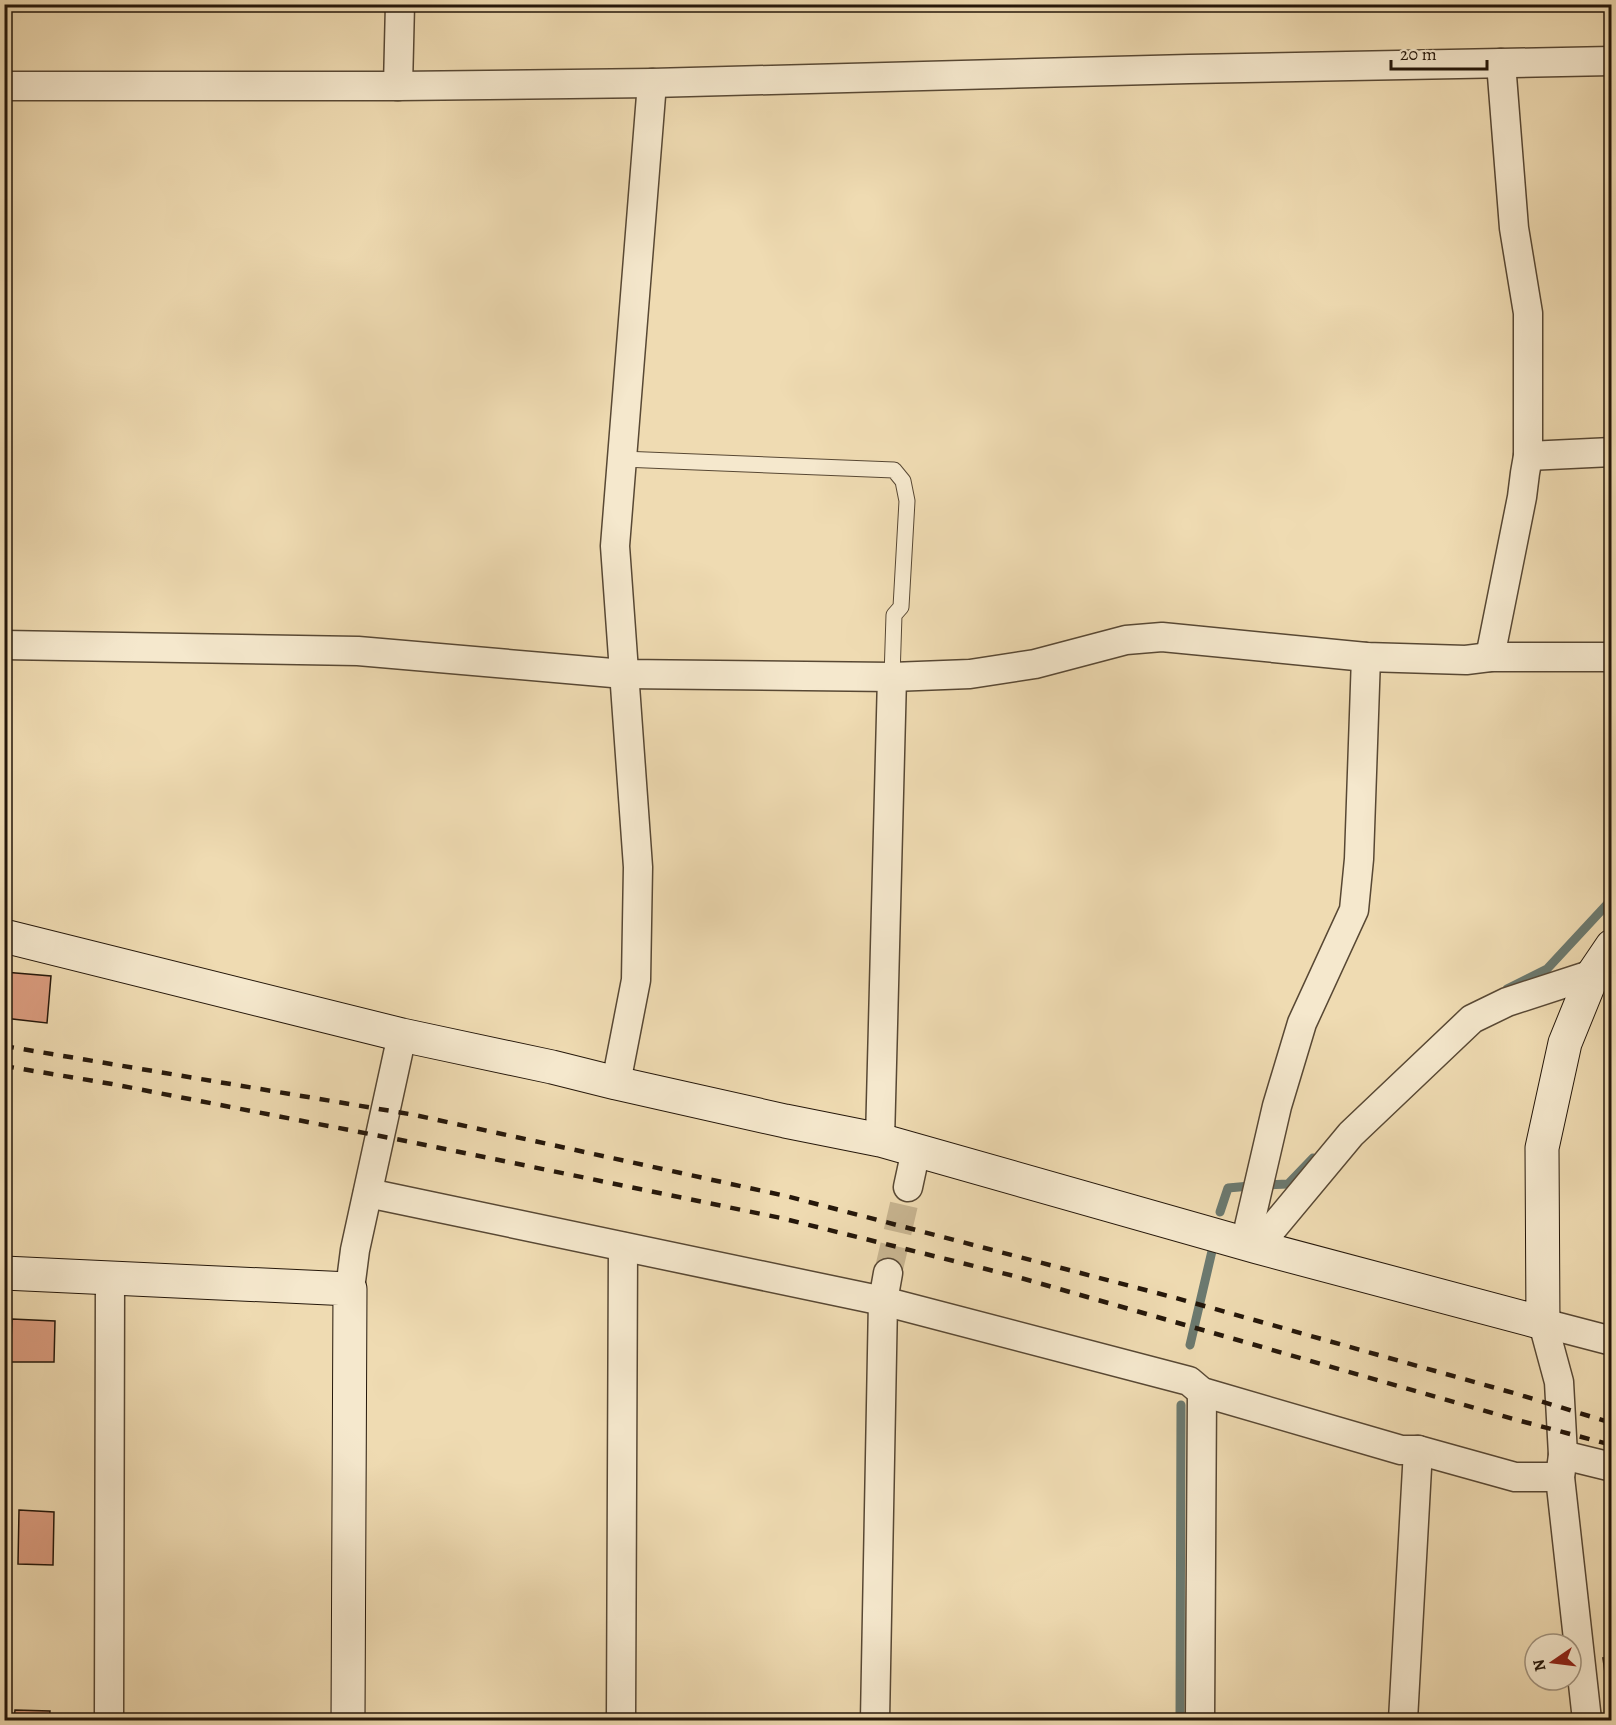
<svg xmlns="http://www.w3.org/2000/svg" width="1616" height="1725" viewBox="0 0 1616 1725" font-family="Alegreya,serif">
<rect width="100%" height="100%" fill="#efdbb2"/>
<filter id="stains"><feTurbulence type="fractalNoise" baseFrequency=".00333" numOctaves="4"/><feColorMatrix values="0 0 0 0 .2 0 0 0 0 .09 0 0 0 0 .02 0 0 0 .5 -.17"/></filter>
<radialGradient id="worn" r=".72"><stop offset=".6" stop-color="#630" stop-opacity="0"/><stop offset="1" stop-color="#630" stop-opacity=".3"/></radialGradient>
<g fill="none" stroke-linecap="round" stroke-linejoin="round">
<!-- stream -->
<g stroke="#6b796f" stroke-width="9">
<polyline points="1507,989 1547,969 1612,899"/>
<polyline points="1267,1185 1288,1184 1313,1158"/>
<polyline points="1220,1212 1228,1188 1250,1186"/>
<polyline points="1190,1345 1212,1251"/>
<polyline points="1180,1720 1181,1405"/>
</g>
</g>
<!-- building -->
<g fill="#db9c7f" stroke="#25170a" stroke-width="1.5">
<polygon points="4,972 51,976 47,1023 4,1018"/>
<polygon points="12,1319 55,1321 54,1362 10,1362"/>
<polygon points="19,1510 54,1512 53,1565 18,1564"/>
<polygon points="1612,1545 1612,1613 1607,1546"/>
<polygon points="1612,1657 1612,1718 1611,1718 1603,1658"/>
<polygon points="15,1710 50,1711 49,1720 14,1720"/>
</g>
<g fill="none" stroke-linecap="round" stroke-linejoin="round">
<!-- street-tunnel -->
<polyline stroke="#c7b490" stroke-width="28" stroke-dasharray="28 14" stroke-linecap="butt" points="888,1273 908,1187"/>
<!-- lane casing -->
<g stroke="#584834" stroke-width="17">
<polyline id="lane" points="622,459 894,470 903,481 907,501 901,607 894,615 892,677"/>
</g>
<!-- street casing -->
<g stroke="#584834" stroke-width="31">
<g id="street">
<polyline points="4,86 398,86 652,83 1189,69 1612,61"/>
<polyline points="398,86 400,4"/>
<polyline points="1528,456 1612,452"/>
<polyline points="4,645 358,651 624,674 892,677 970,674 1035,664 1126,640 1162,637 1366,657 1466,660 1490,657 1612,657"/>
<polyline points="1490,657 1522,497 1525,473 1528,456 1528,313 1514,228 1501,63"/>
<polyline points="616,1083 636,980 638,867 615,546 652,83"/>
<polyline points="880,1140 892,677"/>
<polyline points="908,1187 916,1150"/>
<polyline points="368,1193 883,1301 1189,1381 1202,1392 1401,1450 1418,1450 1403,1720"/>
<polyline points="1245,1244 1277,1106 1302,1023 1354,910 1359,859 1366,657"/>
<polyline points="1257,1247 1351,1134 1472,1019 1507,1002 1593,974"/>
<polyline points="350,1289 355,1250 402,1035"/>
<polyline points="1543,1323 1559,1382 1563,1455 1560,1477 1587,1720"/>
<polyline points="1543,1323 1612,1341"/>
<polyline points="1418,1450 1515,1477 1560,1477"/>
<polyline points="1563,1455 1612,1467"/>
<polyline points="109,1720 110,1278"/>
<polyline points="621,1720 623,1247"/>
<polyline points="875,1720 883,1301 888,1273"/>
<polyline points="1200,1720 1202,1392"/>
</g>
</g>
<!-- secondary casing -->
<g stroke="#25170a" stroke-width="35">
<g id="secondary">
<polyline points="4,936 402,1035 552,1067 616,1083 785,1121 880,1140 1257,1247 1543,1323 1542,1148 1565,1043 1593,974 1612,946"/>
<polyline points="4,1273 350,1289 348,1720"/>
</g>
</g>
<!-- lane -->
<use href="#lane" stroke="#f5e8cd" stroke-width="15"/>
<!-- street -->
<use href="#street" stroke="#f5e8cd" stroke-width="28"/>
<!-- secondary -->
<use href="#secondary" stroke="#f5e8cd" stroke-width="33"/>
<!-- rail -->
<g stroke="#25170a" stroke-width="4.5" stroke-dasharray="10 10" stroke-linecap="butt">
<polyline points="4,1046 415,1115 786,1196 1176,1298 1517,1394 1612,1423"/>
<polyline points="4,1066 112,1084 411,1142 781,1218 1014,1276 1517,1420 1612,1445"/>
</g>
</g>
<!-- margin -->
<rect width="1616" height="1725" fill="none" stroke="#efdbb2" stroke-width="24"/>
<rect x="6" y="6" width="1604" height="1713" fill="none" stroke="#25170a" stroke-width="3"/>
<rect x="12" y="12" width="1592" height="1701" fill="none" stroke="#25170a" stroke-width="1.5"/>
<!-- north arrow -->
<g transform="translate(1553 1662) rotate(256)"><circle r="28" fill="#f5e8cd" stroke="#a2947f" stroke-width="1.5"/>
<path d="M0-4.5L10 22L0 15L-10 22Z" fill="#8f2418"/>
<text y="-9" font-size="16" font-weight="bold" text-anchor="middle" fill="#25170a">N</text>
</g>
<!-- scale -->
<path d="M1391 60v9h96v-9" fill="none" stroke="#25170a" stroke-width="3"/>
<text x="1400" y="60" font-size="18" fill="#25170a" stroke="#f5e8cd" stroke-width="4.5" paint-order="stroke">20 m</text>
<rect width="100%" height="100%" filter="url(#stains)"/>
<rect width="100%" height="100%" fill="url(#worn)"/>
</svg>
